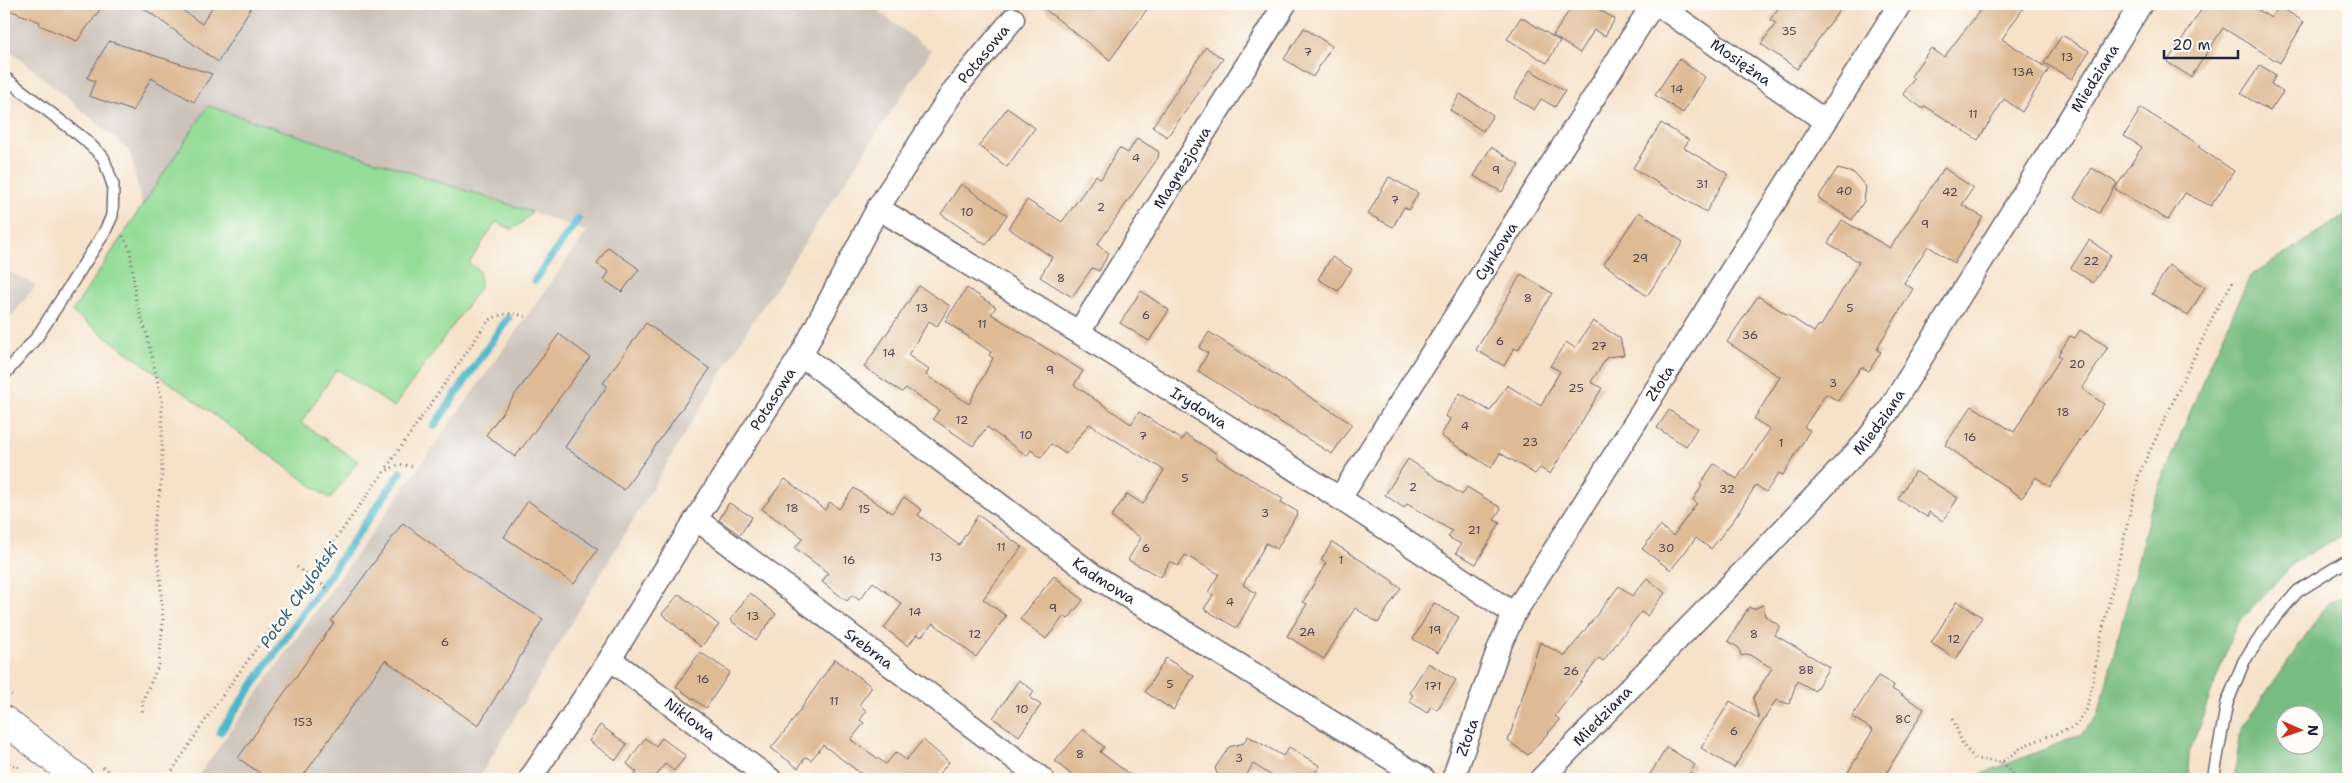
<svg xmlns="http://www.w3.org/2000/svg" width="2352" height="783" viewBox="0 0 2352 783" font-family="'Shantell Sans',sans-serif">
<rect width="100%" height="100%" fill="#fdfcf7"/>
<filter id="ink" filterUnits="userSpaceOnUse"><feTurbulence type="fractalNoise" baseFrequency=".02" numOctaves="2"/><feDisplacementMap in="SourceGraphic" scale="10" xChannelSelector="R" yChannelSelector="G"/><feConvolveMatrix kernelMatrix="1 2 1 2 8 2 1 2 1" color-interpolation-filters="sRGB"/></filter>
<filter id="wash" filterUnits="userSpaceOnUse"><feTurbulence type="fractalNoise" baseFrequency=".0096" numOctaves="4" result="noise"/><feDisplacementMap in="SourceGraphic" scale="20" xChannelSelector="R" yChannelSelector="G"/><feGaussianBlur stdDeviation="1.12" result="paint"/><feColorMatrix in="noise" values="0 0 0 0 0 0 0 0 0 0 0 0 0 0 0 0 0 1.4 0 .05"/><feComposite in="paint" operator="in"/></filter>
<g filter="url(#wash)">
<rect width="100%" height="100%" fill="#f6e1c9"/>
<!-- industrial -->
<g fill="#ccc2b9">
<polygon points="4,4 869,4 931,51 744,335 478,779 196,779 587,232 532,212 208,106 142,206 130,151 4,45"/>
<polygon points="4,269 36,285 4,326"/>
</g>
<!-- green -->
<polygon fill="#94dc97" stroke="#5b7f69" points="208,106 532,212 523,222 512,229 496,222 469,263 479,271 480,288 394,407 337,369 301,423 358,461 330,499 72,312"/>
<!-- forest -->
<g fill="#77bc80" stroke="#4c6f5e" fill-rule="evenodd">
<polygon points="2348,213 2348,532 2294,563 2235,627 2189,754 2188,779 1972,779 1981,774 2080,735 2098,716 2151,508 2204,378 2250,276"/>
<path d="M 2348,595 L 2348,779 L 2234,779 L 2241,729 L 2328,603 ZM 2284,716 L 2314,716 L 2314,746 L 2284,746 Z"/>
</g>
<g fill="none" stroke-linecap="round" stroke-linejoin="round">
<!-- stream -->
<g stroke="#4bb6c9" stroke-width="8">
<polyline points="535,280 578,219"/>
<polyline points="434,426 508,318"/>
<polyline points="220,732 401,472"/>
</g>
</g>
<g id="blocks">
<!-- building -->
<g fill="#deba95">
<polygon points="4,4 104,4 77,41 39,25 40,22 4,8"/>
<polygon points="138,4 174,4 202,24 214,4 253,4 218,62"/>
<polygon points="1038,4 1151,4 1110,60"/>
<polygon points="1573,4 1590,4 1615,19 1605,36 1594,30 1580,53 1553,36"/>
<polygon points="1781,4 1844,4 1797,69 1761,44 1776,23 1770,20"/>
<polygon points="1985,4 2026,4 2002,39 2049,69 2022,112 2004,99 1978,140 1925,106 1923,109 1903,94 1914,79 1911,76 1931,48 1944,57"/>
<polygon points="2205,4 2249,4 2271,18 2279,6 2304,22 2280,63 2223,28 2191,77 2167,62"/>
<polygon points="1521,17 1560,41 1547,63 1507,39"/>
<polygon points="1304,28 1332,46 1313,77 1284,59"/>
<polygon points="2062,35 2089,51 2072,79 2044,63"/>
<polygon points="109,41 212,74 194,102 151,78 133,111 89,96 95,81 87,78"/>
<polygon points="1206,47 1223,59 1167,137 1152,127"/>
<polygon points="1679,59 1705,77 1683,113 1655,95"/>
<polygon points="2260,65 2276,75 2271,84 2283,92 2270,111 2241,94"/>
<polygon points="1530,70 1565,91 1555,107 1541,99 1534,110 1514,98"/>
<polygon points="1460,94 1493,115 1483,131 1450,110"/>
<polygon points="1007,108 1035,128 1007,167 979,146"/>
<polygon points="2141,108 2200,145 2198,147 2234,171 2211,206 2185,193 2168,220 2115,189 2142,147 2124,136"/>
<polygon points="1661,123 1689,140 1684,148 1728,174 1706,212 1633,168"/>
<polygon points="1137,138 1159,152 1158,158 1097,245 1109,253 1099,271 1092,268 1072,297 1040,277 1052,257 1008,228 1027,200 1062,222 1096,175 1101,179 1119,148 1128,153"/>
<polygon points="1491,147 1519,165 1502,192 1474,176"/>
<polygon points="1944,168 1973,188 1962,205 1983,217 1954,263 1928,246 1904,283 1913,289 1880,343 1877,350 1881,352 1869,371 1861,367 1838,401 1826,394 1804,427 1810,430 1783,475 1779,473 1766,492 1756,485 1735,518 1711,549 1696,538 1671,570 1642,549 1660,526 1673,536 1697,503 1693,500 1702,486 1700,484 1714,464 1737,479 1770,429 1754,419 1780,377 1727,342 1758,296 1814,332 1819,325 1821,326 1859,262 1828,243 1842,220 1890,248"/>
<polygon points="2092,168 2117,183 2099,213 2074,198"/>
<polygon points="1837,169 1854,173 1866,187 1864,201 1852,220 1818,198"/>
<polygon points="1389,177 1418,193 1409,210 1404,207 1393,227 1368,214"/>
<polygon points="961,184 1007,215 986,245 941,214"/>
<polygon points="1639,212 1683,242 1647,296 1604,264"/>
<polygon points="2089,240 2111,255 2093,283 2071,268"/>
<polygon points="608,247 639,269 622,292 604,280 609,272 597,264"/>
<polygon points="1332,257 1352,269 1338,291 1318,279"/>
<polygon points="2169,265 2205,287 2188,316 2152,294"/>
<polygon points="1521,274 1552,293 1518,350 1514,348 1504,366 1476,350"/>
<polygon points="919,286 950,306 937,326 929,321 908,355 929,370 926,375 969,404 993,358 989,355 991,352 945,321 967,288 996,307 991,314 1083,371 1074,385 1131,424 1139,412 1182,440 1185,434 1217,454 1215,457 1283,499 1281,502 1298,512 1277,549 1266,543 1243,585 1256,593 1237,628 1204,609 1213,595 1208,592 1219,574 1185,555 1178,566 1170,561 1161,577 1128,560 1141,538 1111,517 1127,494 1143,504 1164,470 1089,424 1066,454 1051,444 1041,458 1031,450 1027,456 987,427 973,446 933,419 939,410 906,388 902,392 864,367"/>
<polygon points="1141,291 1169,310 1149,341 1120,323"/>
<polygon points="1593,321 1620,338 1624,355 1607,357 1591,382 1602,388 1550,474 1540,468 1535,474 1500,453 1491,468 1441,436 1450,419 1445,416 1460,393 1490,411 1507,385 1541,406 1560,371 1550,366 1566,342 1575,348"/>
<polygon points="646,323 710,369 624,490 565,447 607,386 603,383"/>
<polygon points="2080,330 2108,347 2082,389 2104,404 2050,487 2036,477 2022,498 1945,445 1972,406 2014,432 2061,357 2058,355 2070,336 2075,338"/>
<polygon points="1209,332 1352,424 1332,454 1198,371 1208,353 1199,348"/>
<polygon points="559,334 590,357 515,457 486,435"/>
<polygon points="1669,410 1697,428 1686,446 1657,428"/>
<polygon points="1408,459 1462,495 1467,487 1501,508 1494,520 1500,523 1476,564 1456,553 1461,544 1448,537 1452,531 1407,504 1404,508 1385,495"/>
<polygon points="1915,471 1958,498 1943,521 1929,512 1927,517 1898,499"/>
<polygon points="785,479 825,510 830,502 839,509 854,488 892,513 904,497 922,510 918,515 959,545 978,515 1022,547 983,599 1006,616 976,657 933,623 921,637 917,634 908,646 884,628 902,604 873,582 859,600 852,595 847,601 822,582 828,573 795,548 803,538 762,509"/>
<polygon points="528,501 598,549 574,584 504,537"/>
<polygon points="729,503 752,517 740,535 719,520"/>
<polygon points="403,523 481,581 543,619 478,726 385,660 301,779 268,779 238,758 334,623 331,621"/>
<polygon points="1332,542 1393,581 1393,583 1401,588 1378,623 1355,608 1324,659 1287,636 1307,604 1303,602 1326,563 1321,560"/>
<polygon points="1054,576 1083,600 1068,619 1064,616 1046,639 1020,619"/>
<polygon points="1647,578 1665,593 1647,616 1641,612 1603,661 1599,658 1555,716 1560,720 1528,755 1508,741 1540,642 1565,656 1619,586 1632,596"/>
<polygon points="750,593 776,614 756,640 730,620"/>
<polygon points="679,594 719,625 701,647 662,614"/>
<polygon points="1957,601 1982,617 1956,659 1931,643"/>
<polygon points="1434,603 1459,617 1438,653 1413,639"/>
<polygon points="1763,605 1765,616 1780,626 1775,635 1829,667 1815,691 1797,681 1789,704 1776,700 1734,768 1701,748 1730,701 1759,719 1753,698 1772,668 1748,654 1741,656 1739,648 1728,641 1749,607 1753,609"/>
<polygon points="700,652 730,672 706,708 676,687"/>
<polygon points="1166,658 1194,676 1173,710 1145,692"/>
<polygon points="835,659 872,687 859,705 867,711 860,720 864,723 851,740 886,764 896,752 906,760 923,740 949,762 935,779 868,779 823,745 811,760 806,757 798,768 771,748 789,726"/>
<polygon points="1428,663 1456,680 1437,710 1431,706 1427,713 1409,701 1413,695 1409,693"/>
<polygon points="1878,676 1894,685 1892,689 1924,709 1883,779 1844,779 1873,730 1852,717"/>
<polygon points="1019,680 1034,691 1030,698 1041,705 1019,736 993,718"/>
<polygon points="600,725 627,744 616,760 589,741"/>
<polygon points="1083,729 1104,747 1100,752 1136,779 1076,779 1055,761"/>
<polygon points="1248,736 1283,756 1289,747 1320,766 1311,779 1277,779 1253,764 1244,779 1219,779 1215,768 1229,747 1244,743"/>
<polygon points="645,738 656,746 662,738 686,756 674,771 665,764 654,779 632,779 637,772 627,764"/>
<polygon points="1667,747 1695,765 1686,779 1647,779"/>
</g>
</g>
</g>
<g filter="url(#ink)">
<use href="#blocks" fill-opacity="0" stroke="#6c656d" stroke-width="1"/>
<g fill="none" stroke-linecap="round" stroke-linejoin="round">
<!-- service casing -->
<g stroke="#6c656d" stroke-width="14">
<g id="service">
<polyline points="4,77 83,138 103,157 113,185 112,216 104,233 37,337 4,375"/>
<polyline points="2213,779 2227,703 2244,661 2271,622 2298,591 2348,560"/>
</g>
</g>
<!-- minor casing -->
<g stroke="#6c656d" stroke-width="25">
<g id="minor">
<path id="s1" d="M 1657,4 L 1825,121"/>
<path id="s2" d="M 878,208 C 1092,340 1306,473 1514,614"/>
<path id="s3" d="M 1079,332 L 1285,4"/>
<path id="s4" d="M 801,355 L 1093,575 L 1424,779"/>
<path id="s5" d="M 1340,498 L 1653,4"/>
<path id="s6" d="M 696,519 L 1042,779"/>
<path id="s7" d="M 610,659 L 770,779"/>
<path id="s8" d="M 530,779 L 610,659 L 696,519 L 801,355 L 878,208 L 954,90 L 1013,19"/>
<path id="s9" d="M 1453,779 L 1498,650 L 1514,614 L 1900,4"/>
<path id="s10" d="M 1541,779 L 1750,565 L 1864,444 L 1889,410 L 2141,4"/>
</g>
</g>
<!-- tertiary casing -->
<g stroke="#6c656d" stroke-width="30">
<polyline id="tertiary" points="4,720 79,779"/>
</g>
<!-- path -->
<g stroke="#6c656d" stroke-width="3" stroke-dasharray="1 4" stroke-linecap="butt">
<polyline points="123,236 130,249 136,301 147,335 162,401 162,479 153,528 160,576 163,622 159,664 143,700 142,713"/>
<path d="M 387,467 L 486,324 C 496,313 510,312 525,316"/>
<polyline points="297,567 330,590"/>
<polyline points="4,688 12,695"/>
<polyline points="1953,719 1963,745 1975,759 2002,762 2025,745 2074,727 2087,709 2101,637 2139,474 2218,306 2234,280"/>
<polyline points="4,761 20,768"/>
<polyline points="2002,762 2017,779"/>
<polyline points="103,767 118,779"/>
<polyline points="167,779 210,713 384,472 399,464 413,467"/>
</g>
<!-- service -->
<use href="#service" stroke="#fff" stroke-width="11"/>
<!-- minor -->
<use href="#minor" stroke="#fff" stroke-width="22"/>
<!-- tertiary -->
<use href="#tertiary" stroke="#fff" stroke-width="28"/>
</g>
</g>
<g text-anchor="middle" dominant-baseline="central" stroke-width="5" stroke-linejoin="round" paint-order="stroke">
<!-- number labels -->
<g font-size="12" fill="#514852">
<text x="1789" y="31">35</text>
<text x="1308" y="52">7</text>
<text x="2067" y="57">13</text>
<text x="2023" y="72">13A</text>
<text x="1677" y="89">14</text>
<text x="1973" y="114">11</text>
<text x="1136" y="158">4</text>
<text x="1496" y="170">9</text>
<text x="1702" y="184">31</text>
<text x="1844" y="191">40</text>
<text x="1950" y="192">42</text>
<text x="1395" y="200">7</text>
<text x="1101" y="207">2</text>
<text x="967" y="212">10</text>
<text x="1925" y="224">9</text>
<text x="1640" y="258">29</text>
<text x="2091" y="261">22</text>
<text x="1061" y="278">8</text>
<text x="1528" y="298">8</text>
<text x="922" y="308">13</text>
<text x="1850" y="308">5</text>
<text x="1146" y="315">6</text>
<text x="982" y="324">11</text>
<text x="1750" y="335">36</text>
<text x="1500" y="341">6</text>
<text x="1599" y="346">27</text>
<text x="889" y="353">14</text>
<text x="2077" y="364">20</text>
<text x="1050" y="370">9</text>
<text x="1833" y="383">3</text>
<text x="1576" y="388">25</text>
<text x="2063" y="412">18</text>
<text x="962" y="420">12</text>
<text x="1465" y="426">4</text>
<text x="1026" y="435">10</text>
<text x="1143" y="436">7</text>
<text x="1970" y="437">16</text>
<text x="1530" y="442">23</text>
<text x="1781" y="443">1</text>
<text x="1185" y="478">5</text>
<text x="1413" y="487">2</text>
<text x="1727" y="489">32</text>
<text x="792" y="508">18</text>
<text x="864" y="509">15</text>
<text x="1265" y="513">3</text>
<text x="1474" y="530">21</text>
<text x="1001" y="547">11</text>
<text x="1146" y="548">6</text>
<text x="1666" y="548">30</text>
<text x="936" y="557">13</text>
<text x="849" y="560">16</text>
<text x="1341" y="560">1</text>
<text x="1230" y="602">4</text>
<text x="1053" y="608">9</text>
<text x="915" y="612">14</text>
<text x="753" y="616">13</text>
<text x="1435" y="630">19</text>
<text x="1307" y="632">2A</text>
<text x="975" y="634">12</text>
<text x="1754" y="634">8</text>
<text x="1954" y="639">12</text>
<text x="445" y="642">6</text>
<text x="1806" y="670">8B</text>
<text x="1571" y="671">26</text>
<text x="703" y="679">16</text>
<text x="1170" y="684">5</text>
<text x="1433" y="686">171</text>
<text x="834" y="701">11</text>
<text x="1022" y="709">10</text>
<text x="1903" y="719">8C</text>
<text x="303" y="722">153</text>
<text x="1734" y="731">6</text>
<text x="1080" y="754">8</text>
<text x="1239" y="758">3</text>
</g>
<!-- street labels -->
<g font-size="15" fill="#22223b" stroke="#fdfcf7">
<text stroke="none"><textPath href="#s8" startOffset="856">Potasowa</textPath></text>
<text stroke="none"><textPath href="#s1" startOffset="102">Mosiężna</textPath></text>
<text stroke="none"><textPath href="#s10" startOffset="898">Miedziana</textPath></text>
<text stroke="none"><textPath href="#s3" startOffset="194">Magnezjowa</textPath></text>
<text stroke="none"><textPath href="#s5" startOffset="292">Cynkowa</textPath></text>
<text stroke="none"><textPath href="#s9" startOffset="449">Złota</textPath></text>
<text stroke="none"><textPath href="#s8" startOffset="451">Potasowa</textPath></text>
<text stroke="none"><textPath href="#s2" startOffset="378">Irydowa</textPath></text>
<text stroke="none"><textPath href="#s10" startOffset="492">Miedziana</textPath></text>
<text stroke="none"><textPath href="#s4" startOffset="378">Kadmowa</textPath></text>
<text stroke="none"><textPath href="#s6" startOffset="216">Srebrna</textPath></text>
<text stroke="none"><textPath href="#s10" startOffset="88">Miedziana</textPath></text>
<text stroke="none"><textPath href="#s7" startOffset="100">Niklowa</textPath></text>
<text stroke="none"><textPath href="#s9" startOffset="44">Złota</textPath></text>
</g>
<!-- water labels -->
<g font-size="16" font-style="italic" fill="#325d74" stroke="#fdfcf7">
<text transform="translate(299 595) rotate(-55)">Potok Chyloński</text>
</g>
</g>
<!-- margin -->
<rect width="2352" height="783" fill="none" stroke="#fdfcf7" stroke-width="20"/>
<!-- north arrow -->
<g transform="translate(2300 730) rotate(92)"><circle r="24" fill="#fdfcf7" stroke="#a5a5ac"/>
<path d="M0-4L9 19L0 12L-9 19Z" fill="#c8321e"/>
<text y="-8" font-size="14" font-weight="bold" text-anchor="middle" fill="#22223b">N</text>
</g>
<!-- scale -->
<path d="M2164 50v8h74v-8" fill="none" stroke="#22223b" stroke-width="2.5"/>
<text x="2172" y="50" font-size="15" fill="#22223b" stroke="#fdfcf7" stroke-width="4" paint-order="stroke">20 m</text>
</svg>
